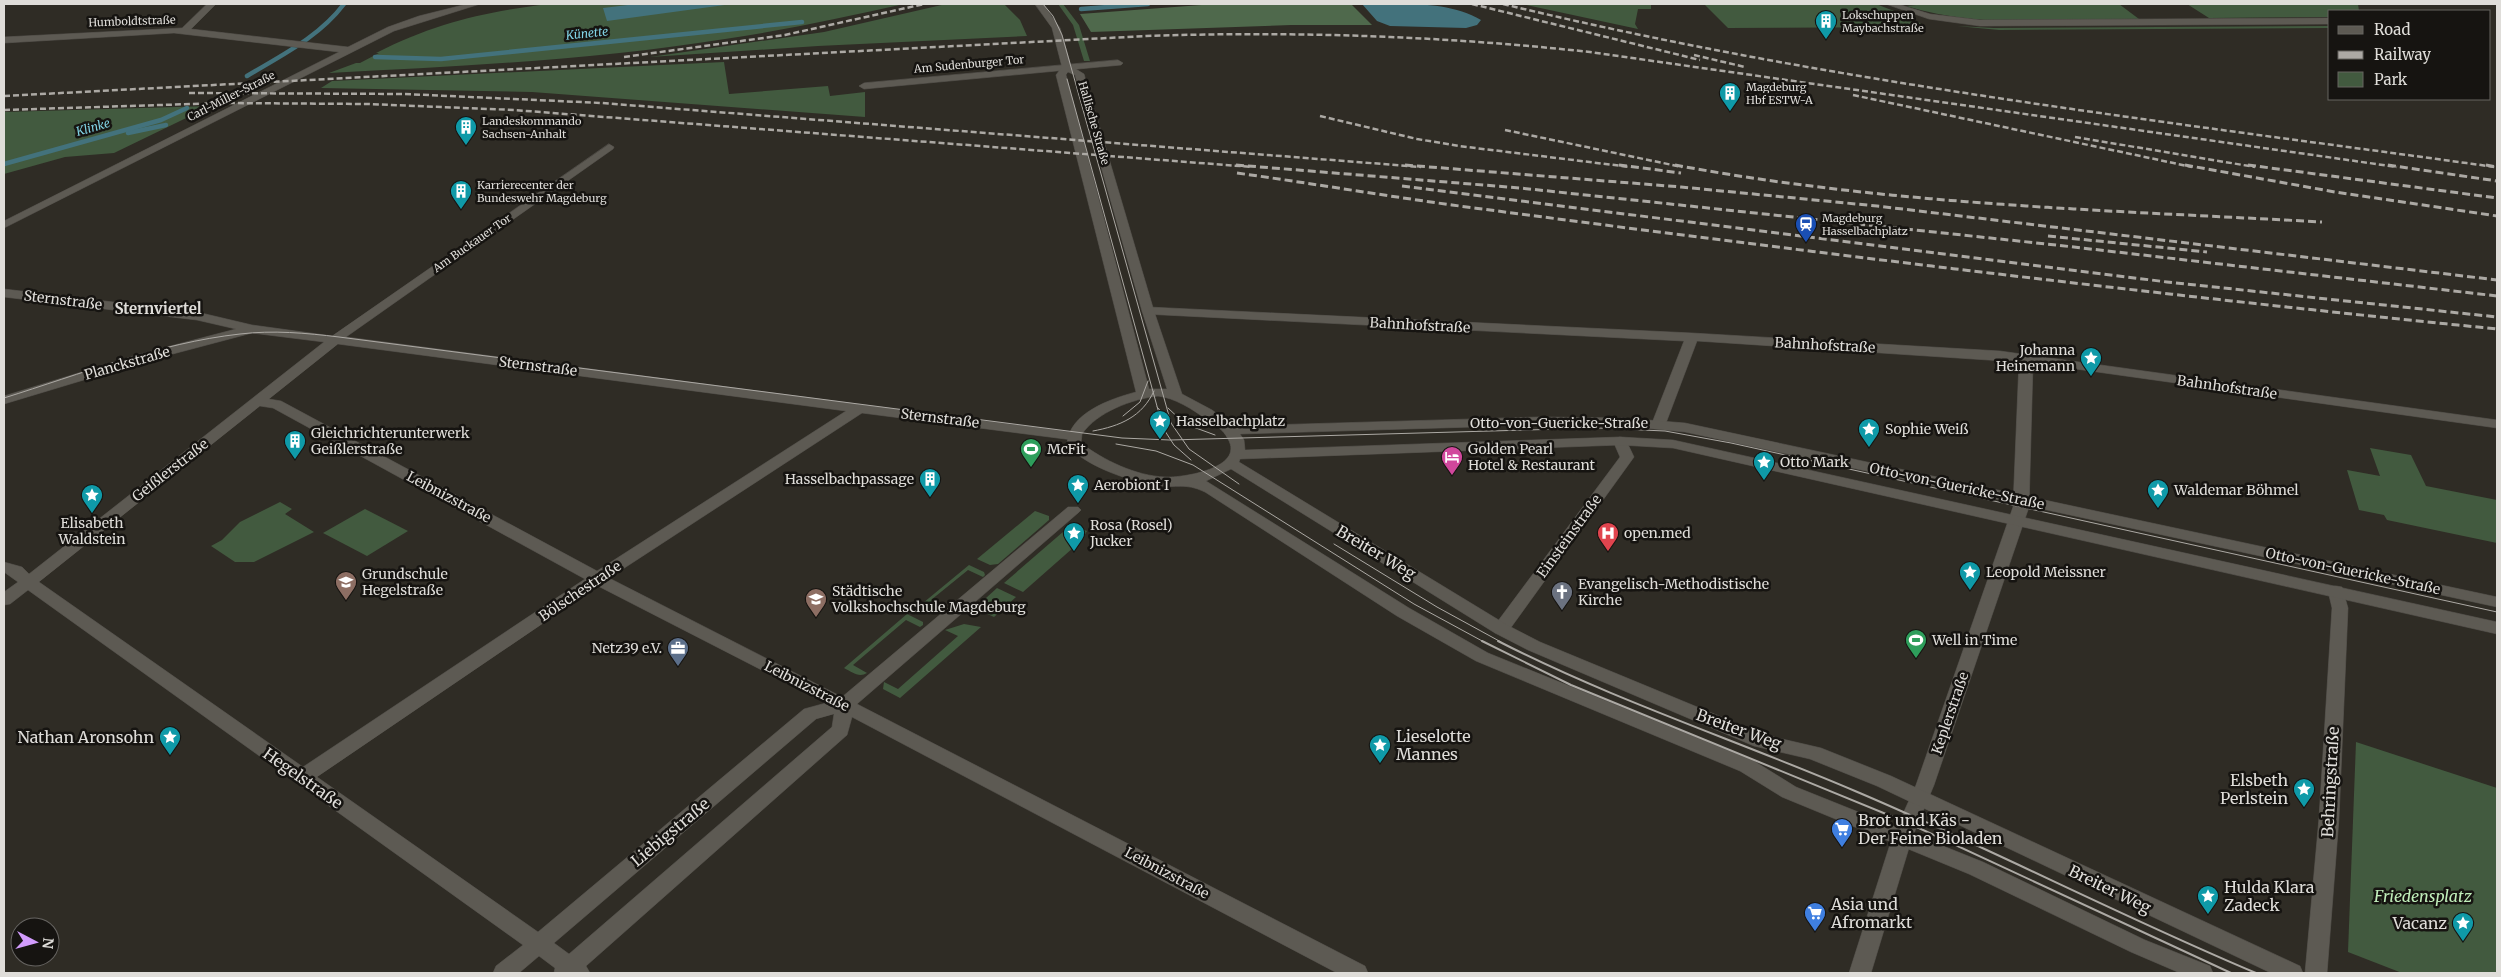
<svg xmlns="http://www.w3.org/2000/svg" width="2501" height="977" viewBox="0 0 2501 977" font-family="Merriweather,serif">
<rect width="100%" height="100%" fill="#2f2c25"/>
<!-- green -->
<g fill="#425a3f">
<path d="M 549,4 L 904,4 C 845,17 785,30 725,39 C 595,60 461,66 329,73 L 356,63 L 360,63 L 379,53 L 376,53 C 436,23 483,12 549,4 Z"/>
<polygon points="946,4 1004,4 1020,20 1027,36 818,46 650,57 824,32"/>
<polygon points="1058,4 1063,4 1079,25 1090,61 1084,61 1073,25"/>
<polygon points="1522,4 1651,4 1651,9 1638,9 1635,24 1638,29"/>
<polygon points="1704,4 1876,4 1912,18 1926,27 1728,28"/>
<path d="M 1926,4 L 2119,4 L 2139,19 C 2062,20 1981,29 1906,6 Z"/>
<polygon points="2187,4 2358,4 2359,11 2330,11 2330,17 2209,18"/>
<polygon points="1957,26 1994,28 2330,26 2330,28 1999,30"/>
<polygon points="724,62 729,94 828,86 830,96 865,92 865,117 532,92 321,88 332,81"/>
<polygon points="211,106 114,153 65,157 4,174 4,112"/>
<polygon points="2370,448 2411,455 2426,486 2497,500 2497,543 2387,520 2384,515 2359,510 2347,470 2380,476"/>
<polygon points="280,502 292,509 285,514 314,532 254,562 235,562 211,546 222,540 240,522"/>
<polygon points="365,509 408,531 367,556 323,533"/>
<polygon points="1035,511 1049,516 1049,520 998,564 990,565 977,559"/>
<polygon points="1071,525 1087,531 1082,540 1023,592 1004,583"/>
<path d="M 969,565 L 984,572 L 985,575 L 983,577 L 968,570 L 931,600 L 946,608 C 937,612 931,607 923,603 Z"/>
<polygon points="997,588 1016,597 994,617 975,608"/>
<path d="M 907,614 L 923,622 L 923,625 L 920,627 L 906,620 L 853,665 L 867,673 C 859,678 852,672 844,668 Z"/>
<polygon points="964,624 981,627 900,698 883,689 884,682 898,689 958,636 945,630"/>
<polygon points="2356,742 2497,788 2497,973 2402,973 2348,952"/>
</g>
<!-- forest -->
<polygon fill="#4f694c" points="1215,4 1351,4 1372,25 1291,25 1091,32 1080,14"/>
<!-- water -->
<g fill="#43727c">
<polygon points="636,4 732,4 607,21 603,8"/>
<path d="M 1362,4 C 1400,4 1448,0 1481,20 L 1477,25 L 1466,28 L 1390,26 L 1377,21 Z"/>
</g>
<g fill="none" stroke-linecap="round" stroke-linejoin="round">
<!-- stream -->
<g stroke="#43727c" stroke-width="4.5">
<polyline points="1081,9 1148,4"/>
<polyline points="375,57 441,59 802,22"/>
<path d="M 247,76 C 282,55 319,37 344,4"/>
<polyline points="128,133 166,125"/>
<polyline points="4,164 161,120 187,108"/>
</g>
<!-- street casing -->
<g stroke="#4b4843" stroke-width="1">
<g id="street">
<polygon points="207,4 216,4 191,29 348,47 388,27 419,16 467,4 480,4 394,31 4,228 4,221 339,52 174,33 4,43 4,37 182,28"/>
<polygon points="1886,4 1898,4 1930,14 1980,20 2330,18 2330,24 1980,26 1929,19"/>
<polygon points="1118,60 1123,63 1121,65 864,89 859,86 864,83"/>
<path d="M 609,144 L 614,147 L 613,149 L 346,337 L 1078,433 L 1080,436 L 1073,440 L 862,413 L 609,578 L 842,697 L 1068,507 L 1078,507 L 1081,510 L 1078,513 L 857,704 L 1365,966 L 1368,973 L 1337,973 L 852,717 L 847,735 L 586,966 L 590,973 L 554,973 L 555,968 L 539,956 L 519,973 L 493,973 L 496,966 L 523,945 L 28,590 L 10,604 L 4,605 L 4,592 L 18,582 L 4,572 L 4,562 L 22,567 L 29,574 L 324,342 L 252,333 L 150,360 L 4,404 L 4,396 L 140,354 L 236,329 L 197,320 L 4,297 L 4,289 L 197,312 L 252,325 L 332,336 ZM 338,344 L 846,411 L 597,571 L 281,401 L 269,399 ZM 260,406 L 273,408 L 585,579 L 303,767 L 39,582 ZM 598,586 L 826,703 L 804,709 L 538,932 L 317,777 ZM 834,714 L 832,727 L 569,954 L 554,943 L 816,719 Z"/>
<polygon points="1148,307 1692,333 2000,351 2497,420 2497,428 2033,363 2029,507 1934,785 1912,838 1871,973 1849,973 1892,838 1916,785 2013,507 2019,362 1697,341 1666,423 1659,427 1652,423 1684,341 1144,314 1142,311 1144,308"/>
<polygon points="1620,437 1625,438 1634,457 1507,633 1495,633 1493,629 1495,625 1620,457 1613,441"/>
<polygon points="2336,586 2342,587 2348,608 2339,818 2327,973 2305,973 2319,818 2332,608 2328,591 2330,587"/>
</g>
</g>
<!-- secondary casing -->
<g stroke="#4b4843" stroke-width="1">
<path id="secondary" d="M 1035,4 L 1043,4 L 1060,28 L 1071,66 L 1084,74 L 1154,311 L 1182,394 L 1212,410 L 1234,426 L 1539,417 L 1623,418 L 1685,423 L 2497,597 L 2497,607 L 1685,432 L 1623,426 L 1539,425 L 1240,434 L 1244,440 L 1245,450 L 1620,437 L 1673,440 L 2497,622 L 2497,634 L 1673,448 L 1620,445 L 1240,459 L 1239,462 L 1507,625 L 1540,642 L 1765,735 L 1821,748 L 1891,776 L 2300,966 L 2303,973 L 2271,973 L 1877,786 L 1810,759 L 1754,746 L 1528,650 L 1495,633 L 1231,469 L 1206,481 L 1409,608 L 1488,653 L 1754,761 L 1796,787 L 1983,862 L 2145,940 L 2210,966 L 2213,973 L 2180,973 L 2131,952 L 1969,874 L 1782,797 L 1740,771 L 1476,661 L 1397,616 L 1205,492 C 1184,482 1178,489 1156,485 C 1131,482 1082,465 1067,444 C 1069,413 1110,399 1136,392 L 1056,75 L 1062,67 L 1052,28 ZM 1068,72 L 1075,75 L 1142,311 L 1167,389 L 1149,389 L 1066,75 ZM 1158,396 C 1175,398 1192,409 1206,419 C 1214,424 1223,429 1228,439 C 1245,468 1183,478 1165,477 C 1136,476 1103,460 1081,443 L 1082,434 C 1097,412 1132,399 1158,396 Z"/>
</g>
<!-- street -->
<use href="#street" fill="#5d5a53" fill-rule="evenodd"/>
<!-- secondary -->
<use href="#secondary" fill="#5d5a53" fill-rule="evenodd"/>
<!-- tram-far1 -->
<g stroke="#aca9a4" stroke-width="1">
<polyline points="1043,4 1053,16 1062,35 1171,423 1189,449 1239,484"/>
<polyline points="1067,79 1163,428 1174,445 1191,460"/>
<path d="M 4,398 C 81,374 159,343 240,334 C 273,330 306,333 339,337 L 1122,438 L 1170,440 L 1598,428 L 1665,431 L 1731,443 L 2497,612"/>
<polyline points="1157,407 1170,421"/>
<polyline points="1168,408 1185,424 1215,435"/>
<polyline points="1123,416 1140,402 1148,381"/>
<path d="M 1093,431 C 1120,426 1142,417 1154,391"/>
<polyline points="1116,444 1156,451 1193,465 1414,604 1484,642"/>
<polyline points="1334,544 1437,607 1501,642"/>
</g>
<!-- tram -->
<g stroke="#aca9a4" stroke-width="2">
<polyline points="1482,641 1571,685 1908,823 2231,973"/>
<path d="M 1498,641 C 1613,700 1736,740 1855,791 C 1990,848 2120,916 2256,973"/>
</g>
<!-- rail-far1 -->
<g stroke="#aca9a4" stroke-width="2.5" stroke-dasharray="6 3" stroke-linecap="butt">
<polyline points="1472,4 1700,60"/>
<path d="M 1503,4 C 1829,83 2163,121 2495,167"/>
<polyline points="1694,55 1745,67"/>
<polyline points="624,57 785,35 924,4"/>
<polyline points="189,93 405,94 602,103 1421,167"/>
<polyline points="1853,95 2192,167"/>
<path d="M 4,96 L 1146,36 C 1295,31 1442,36 1590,52 L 2397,167"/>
<polyline points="4,110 223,103 368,104 514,110 1252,167"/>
<polyline points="1320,116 1417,139 1459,146 1630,167"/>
<polyline points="1505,130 1682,167"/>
<polyline points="2075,137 2255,167"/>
</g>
<!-- rail -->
<g stroke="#aca9a4" stroke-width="3" stroke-dasharray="8 4" stroke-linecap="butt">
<polyline points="1236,165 1520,188 2056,245 2497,296"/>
<polyline points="1405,165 1681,187 1877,206 2497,280"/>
<polyline points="1619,165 1681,173"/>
<path d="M 1675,165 C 1889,205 2106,210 2322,222"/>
<polyline points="2185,165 2335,192 2497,216"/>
<polyline points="2248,165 2497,198"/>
<polyline points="2388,165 2497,181"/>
<polyline points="2486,165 2497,167"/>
<path d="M 1237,173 C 1309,183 1380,195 1452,205 C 1799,251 2148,294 2497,329"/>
<polyline points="1402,186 2167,282 2497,317"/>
<polyline points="2048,236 2207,252"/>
</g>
</g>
<!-- icons -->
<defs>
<g id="building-pin" transform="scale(1.125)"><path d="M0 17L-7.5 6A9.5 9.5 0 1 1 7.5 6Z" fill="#0f9aa8" stroke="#161411"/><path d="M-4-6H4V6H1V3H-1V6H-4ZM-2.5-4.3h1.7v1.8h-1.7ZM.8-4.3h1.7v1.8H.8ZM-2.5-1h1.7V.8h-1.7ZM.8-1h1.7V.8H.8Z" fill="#fff"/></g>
<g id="station-pin" transform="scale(1.125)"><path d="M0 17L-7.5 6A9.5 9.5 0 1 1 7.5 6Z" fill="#1a4fb4" stroke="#161411"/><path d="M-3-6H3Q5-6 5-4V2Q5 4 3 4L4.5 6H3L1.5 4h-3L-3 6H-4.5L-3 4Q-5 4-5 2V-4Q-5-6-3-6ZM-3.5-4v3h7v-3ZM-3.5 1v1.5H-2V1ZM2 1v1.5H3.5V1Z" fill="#fff"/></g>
<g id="sight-pin" transform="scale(1.125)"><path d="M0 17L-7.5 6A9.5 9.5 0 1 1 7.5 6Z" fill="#0f9aa8" stroke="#161411"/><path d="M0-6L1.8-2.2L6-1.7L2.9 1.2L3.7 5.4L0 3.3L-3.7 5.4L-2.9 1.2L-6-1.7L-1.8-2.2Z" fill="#fff"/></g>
<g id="stadium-pin" transform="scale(1.125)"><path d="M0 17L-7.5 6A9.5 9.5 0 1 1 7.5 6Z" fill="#2e9e5b" stroke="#161411"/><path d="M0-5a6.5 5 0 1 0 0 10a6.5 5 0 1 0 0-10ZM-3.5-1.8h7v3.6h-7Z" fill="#fff"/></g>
<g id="hotel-pin" transform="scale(1.125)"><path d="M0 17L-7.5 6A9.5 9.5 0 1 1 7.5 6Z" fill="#d1479c" stroke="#161411"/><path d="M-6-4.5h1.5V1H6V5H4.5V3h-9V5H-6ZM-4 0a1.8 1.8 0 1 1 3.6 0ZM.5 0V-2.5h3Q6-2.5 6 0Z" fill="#fff"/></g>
<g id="hospital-pin" transform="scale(1.125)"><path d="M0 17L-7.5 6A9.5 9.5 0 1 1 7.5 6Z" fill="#e0444e" stroke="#161411"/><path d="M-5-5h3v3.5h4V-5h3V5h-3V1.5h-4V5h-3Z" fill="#fff"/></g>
<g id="school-pin" transform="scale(1.125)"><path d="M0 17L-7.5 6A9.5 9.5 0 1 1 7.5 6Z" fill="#8d6e63" stroke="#161411"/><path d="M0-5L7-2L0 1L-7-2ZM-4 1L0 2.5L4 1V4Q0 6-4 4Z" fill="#fff"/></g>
<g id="church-pin" transform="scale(1.125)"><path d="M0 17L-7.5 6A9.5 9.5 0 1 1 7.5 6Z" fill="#6b7280" stroke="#161411"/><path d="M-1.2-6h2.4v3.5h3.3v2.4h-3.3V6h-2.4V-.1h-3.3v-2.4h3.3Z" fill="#fff"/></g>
<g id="university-pin" transform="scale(1.125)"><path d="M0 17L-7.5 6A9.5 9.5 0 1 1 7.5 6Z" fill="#8d6e63" stroke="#161411"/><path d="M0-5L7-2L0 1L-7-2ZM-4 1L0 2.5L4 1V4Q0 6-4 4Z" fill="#fff"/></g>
<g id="office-pin" transform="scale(1.125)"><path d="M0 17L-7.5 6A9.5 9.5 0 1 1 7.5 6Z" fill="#5c6f8a" stroke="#161411"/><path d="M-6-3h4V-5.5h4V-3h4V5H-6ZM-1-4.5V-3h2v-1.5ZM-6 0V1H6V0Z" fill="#fff"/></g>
<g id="supermarket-pin" transform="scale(1.125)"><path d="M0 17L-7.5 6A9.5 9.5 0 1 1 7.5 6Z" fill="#3f7fe0" stroke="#161411"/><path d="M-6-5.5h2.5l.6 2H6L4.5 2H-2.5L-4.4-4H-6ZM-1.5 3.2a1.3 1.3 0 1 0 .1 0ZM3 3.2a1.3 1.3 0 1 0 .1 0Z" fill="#fff"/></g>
</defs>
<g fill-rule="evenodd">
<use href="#building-pin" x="1826" y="21"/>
<use href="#building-pin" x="1730" y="93"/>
<use href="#building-pin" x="466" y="127"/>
<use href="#building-pin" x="461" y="191"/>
<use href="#station-pin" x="1806" y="224"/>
<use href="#sight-pin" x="2091" y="358"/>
<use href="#sight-pin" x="1160" y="421"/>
<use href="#sight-pin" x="1869" y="429"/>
<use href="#building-pin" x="295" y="441"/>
<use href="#stadium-pin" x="1031" y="449"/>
<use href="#hotel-pin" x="1452" y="457"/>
<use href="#sight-pin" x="1764" y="462"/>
<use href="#building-pin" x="930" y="479"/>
<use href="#sight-pin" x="1078" y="485"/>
<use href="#sight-pin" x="2158" y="490"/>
<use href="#sight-pin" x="92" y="495"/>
<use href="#sight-pin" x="1074" y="533"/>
<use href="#hospital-pin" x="1608" y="533"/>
<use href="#sight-pin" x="1970" y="572"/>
<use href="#school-pin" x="346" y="582"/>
<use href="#church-pin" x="1562" y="592"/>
<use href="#university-pin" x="816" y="599"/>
<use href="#stadium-pin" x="1916" y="640"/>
<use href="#office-pin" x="678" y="648"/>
<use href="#sight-pin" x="170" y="737"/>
<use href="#sight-pin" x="1380" y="745"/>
<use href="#sight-pin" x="2304" y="789"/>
<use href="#supermarket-pin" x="1842" y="829"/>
<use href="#sight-pin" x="2208" y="896"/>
<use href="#supermarket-pin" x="1815" y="913"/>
<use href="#sight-pin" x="2463" y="923"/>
</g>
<g text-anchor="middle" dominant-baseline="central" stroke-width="5" stroke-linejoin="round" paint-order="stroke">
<!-- far-poi labels -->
<g font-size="11" fill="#dfddd9" stroke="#161411" text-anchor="start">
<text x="1842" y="15">Lokschuppen<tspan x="1842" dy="13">Maybachstraße</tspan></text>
<text x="1746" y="87">Magdeburg<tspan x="1746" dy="13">Hbf ESTW-A</tspan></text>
<text x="482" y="121">Landeskommando<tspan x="482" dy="13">Sachsen-Anhalt</tspan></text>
<text x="477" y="185">Karrierecenter der<tspan x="477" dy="13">Bundeswehr Magdeburg</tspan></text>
<text x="1822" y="218">Magdeburg<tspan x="1822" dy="13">Hasselbachplatz</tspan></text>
</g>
<!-- far-street labels -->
<g font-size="11" fill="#dfddd9" stroke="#161411">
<text transform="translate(132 21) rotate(-2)">Humboldtstraße</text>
<text transform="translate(969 64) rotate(-5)">Am Sudenburger Tor</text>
<text transform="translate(231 96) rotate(-27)">Carl-Miller-Straße</text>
<text transform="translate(1094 123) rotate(74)">Hallische Straße</text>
<text transform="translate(472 243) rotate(-35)">Am Buckauer Tor</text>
</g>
<!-- far-water labels -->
<g font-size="12" font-style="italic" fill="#81d3e5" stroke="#161411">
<text transform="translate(587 33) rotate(-6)">Künette</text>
<text transform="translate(93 127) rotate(-16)">Klinke</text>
</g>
<!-- street labels -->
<g font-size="14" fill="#dfddd9" stroke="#161411">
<text transform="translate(63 300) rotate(7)">Sternstraße</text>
<text transform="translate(1420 325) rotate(3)">Bahnhofstraße</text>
<text transform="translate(1825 345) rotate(3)">Bahnhofstraße</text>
<text transform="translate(127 363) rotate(-16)">Planckstraße</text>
<text transform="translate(538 366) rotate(7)">Sternstraße</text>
<text transform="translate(2227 387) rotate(8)">Bahnhofstraße</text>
<text transform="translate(940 418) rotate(7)">Sternstraße</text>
<text x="1559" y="423">Otto-von-Guericke-Straße</text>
<text transform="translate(170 470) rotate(-38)">Geißlerstraße</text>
<text transform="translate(1957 486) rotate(12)">Otto-von-Guericke-Straße</text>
<text transform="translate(449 497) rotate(28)">Leibnizstraße</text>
<text transform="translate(1569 536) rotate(-54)">Einsteinstraße</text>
<text transform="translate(2353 571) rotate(12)">Otto-von-Guericke-Straße</text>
<text transform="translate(580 591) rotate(-34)">Bölschestraße</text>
<text transform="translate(807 686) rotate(27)">Leibnizstraße</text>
<text transform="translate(1950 713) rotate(-71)">Keplerstraße</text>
<text transform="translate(1167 873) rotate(28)">Leibnizstraße</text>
</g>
<!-- poi labels -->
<g font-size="14" fill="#dfddd9" stroke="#161411" text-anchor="start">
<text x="2075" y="350" text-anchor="end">Johanna<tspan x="2075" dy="16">Heinemann</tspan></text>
<text x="1176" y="421">Hasselbachplatz</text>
<text x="1885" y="429">Sophie Weiß</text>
<text x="311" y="433">Gleichrichterunterwerk<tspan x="311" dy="16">Geißlerstraße</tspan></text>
<text x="1047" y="449">McFit</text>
<text x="1468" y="449">Golden Pearl<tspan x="1468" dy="16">Hotel &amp; Restaurant</tspan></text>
<text x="1780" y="462">Otto Mark</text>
<text x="914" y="479" text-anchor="end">Hasselbachpassage</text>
<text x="1094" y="485">Aerobiont I</text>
<text x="2174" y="490">Waldemar Böhmel</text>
<text x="92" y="523" text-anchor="middle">Elisabeth<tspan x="92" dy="16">Waldstein</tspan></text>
<text x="1090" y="525">Rosa (Rosel)<tspan x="1090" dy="16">Jucker</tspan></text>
<text x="1624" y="533">open.med</text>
<text x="1986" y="572">Leopold Meissner</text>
<text x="362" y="574">Grundschule<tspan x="362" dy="16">Hegelstraße</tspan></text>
<text x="1578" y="584">Evangelisch-Methodistische<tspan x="1578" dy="16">Kirche</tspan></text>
<text x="832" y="591">Städtische<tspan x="832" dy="16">Volkshochschule Magdeburg</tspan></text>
<text x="1932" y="640">Well in Time</text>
<text x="662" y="648" text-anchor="end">Netz39 e.V.</text>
</g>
<!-- neighbourhood labels -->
<g font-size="15" font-weight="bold" fill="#dfddd9" stroke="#161411">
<text x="158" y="308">Sternviertel</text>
</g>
<!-- near-street labels -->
<g font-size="16" fill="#dfddd9" stroke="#161411">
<text transform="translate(1376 552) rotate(31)">Breiter Weg</text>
<text transform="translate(1739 729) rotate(20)">Breiter Weg</text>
<text transform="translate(303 778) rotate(35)">Hegelstraße</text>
<text transform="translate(2330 782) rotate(-87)">Behringstraße</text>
<text transform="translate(670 832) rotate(-40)">Liebigstraße</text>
<text transform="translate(2110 889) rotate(26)">Breiter Weg</text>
</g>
<!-- near-poi labels -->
<g font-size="16" fill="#dfddd9" stroke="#161411" text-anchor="start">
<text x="1396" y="736">Lieselotte<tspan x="1396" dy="18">Mannes</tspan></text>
<text x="154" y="737" text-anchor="end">Nathan Aronsohn</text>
<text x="2288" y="780" text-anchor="end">Elsbeth<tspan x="2288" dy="18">Perlstein</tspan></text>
<text x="1858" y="820">Brot und Käs -<tspan x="1858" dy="18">Der Feine Bioladen</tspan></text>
<text x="2224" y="887">Hulda Klara<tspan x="2224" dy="18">Zadeck</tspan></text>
<text x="1831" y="904">Asia und<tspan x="1831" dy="18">Afromarkt</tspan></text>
<text x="2447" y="923" text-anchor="end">Vacanz</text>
</g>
<!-- near-park labels -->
<g font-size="16" font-style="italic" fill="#c0eeba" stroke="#161411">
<text x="2423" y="896">Friedensplatz</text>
</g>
</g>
<!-- border -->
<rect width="2501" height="977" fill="none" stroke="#dfddd9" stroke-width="10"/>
<!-- legend -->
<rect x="2328" y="10" width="162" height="90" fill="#161411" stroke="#666461"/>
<rect x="2338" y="26" width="25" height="8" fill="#5d5a53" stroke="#666461"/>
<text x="2374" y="35" font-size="15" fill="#dfddd9">Road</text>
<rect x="2338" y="51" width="25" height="8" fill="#aca9a4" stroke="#666461"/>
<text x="2374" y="60" font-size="15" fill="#dfddd9">Railway</text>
<rect x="2338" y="72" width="25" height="15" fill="#425a3f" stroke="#666461"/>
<text x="2374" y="85" font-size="15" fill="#dfddd9">Park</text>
<!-- north arrow -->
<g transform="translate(35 942) rotate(96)"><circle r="24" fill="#161411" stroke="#666461"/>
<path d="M0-4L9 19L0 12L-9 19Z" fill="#d29cfd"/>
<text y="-8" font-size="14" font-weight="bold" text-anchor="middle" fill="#dfddd9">N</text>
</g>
</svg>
